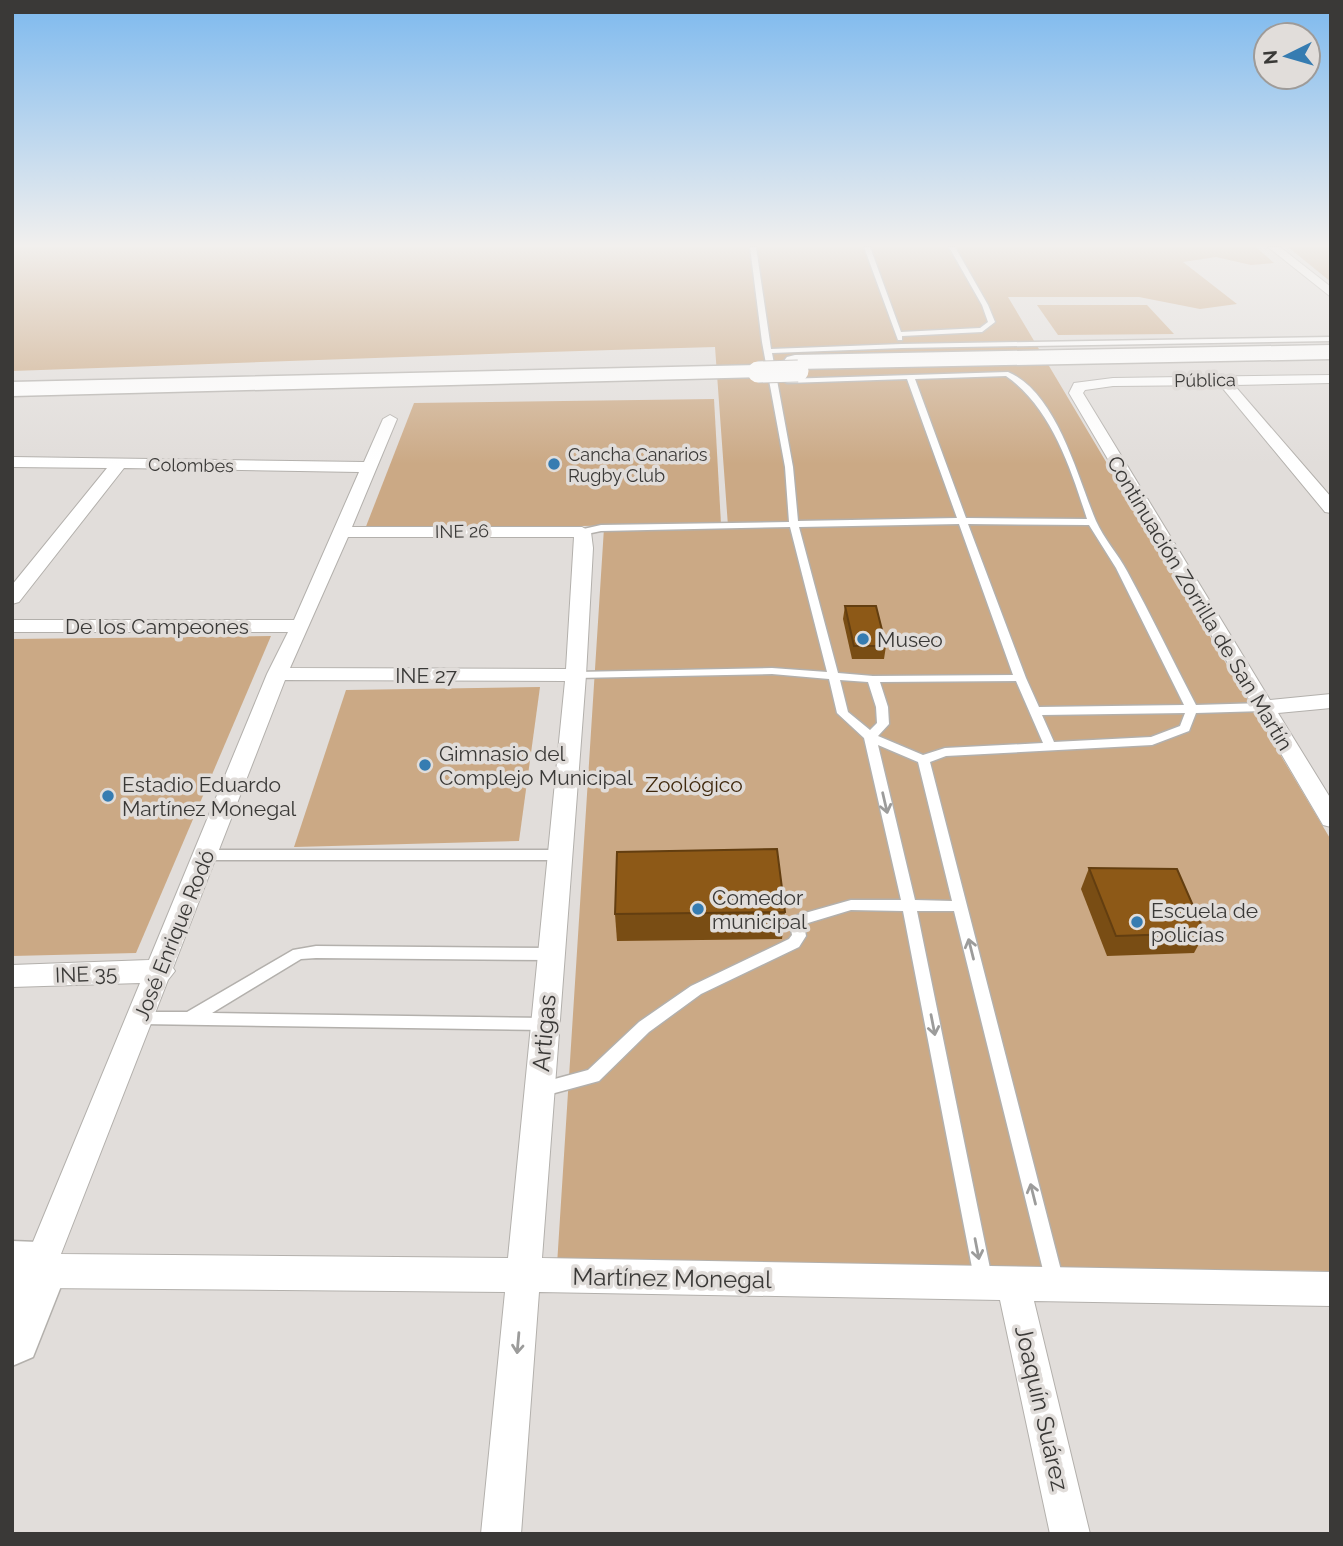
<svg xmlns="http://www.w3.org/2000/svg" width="1343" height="1546" viewBox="0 0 1343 1546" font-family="Raleway,sans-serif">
<rect width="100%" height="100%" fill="#e1ddda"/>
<!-- green -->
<g fill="#cba985">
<path d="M 12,247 L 1256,247 L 1274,263 L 1251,265 L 1216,257 L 1183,262 L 1237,304 L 1200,309 L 1139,297 L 1008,297 L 1331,840 L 1331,1271 L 557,1265 L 604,528 L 728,526 L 715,347 C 481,353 247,363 12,371 Z"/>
<polygon points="1288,247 1331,247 1331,282"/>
<polygon points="1037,305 1147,305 1174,334 1058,335"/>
<polygon points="714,399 721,524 365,529 414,403"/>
<polygon points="271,636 136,953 12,956 12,639"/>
<polygon points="540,687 519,841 294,847 346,690"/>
</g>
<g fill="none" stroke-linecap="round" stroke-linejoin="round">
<!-- lane casing -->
<g stroke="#b3b0ac" stroke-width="3">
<g id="lane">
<path d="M 750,247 L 756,247 L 771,349 L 902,344 L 1331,337 L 1331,341 L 902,348 L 772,353 L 793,467 L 798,521 L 957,518 L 907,379 L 787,383 L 783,381 L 784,379 L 1008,372 C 1057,393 1077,476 1096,521 C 1104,539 1118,554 1127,571 C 1151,615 1173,661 1196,705 L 1264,703 L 1270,707 L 1264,711 L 1196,713 L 1189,731 L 1152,745 L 946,756 L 930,762 L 1064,1282 L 1061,1288 L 1055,1291 L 1049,1288 L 1046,1282 L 954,911 L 917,911 L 993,1283 L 990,1289 L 984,1292 L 978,1289 L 975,1283 L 903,911 L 851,910 L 808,923 L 804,925 L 806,936 L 799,947 L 701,994 L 649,1032 L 599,1081 L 540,1097 L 534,1095 L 532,1090 L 534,1085 L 540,1083 L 588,1070 L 639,1022 L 691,986 L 789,939 L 792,935 L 790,923 L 798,915 L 851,900 L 901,900 L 864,738 L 837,713 L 829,679 L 772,674 L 576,678 L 570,675 L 576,672 L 772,668 L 827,672 L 790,527 L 601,531 L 582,535 L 577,532 L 579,530 L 601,525 L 789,522 L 785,467 L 762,342 ZM 1006,376 C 1051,407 1071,469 1087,519 L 966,518 L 915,379 ZM 959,524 L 1013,675 L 873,676 L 838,673 L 799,527 ZM 968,524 L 1089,525 L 1116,568 L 1184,705 L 1039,707 L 1026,678 ZM 840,680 L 868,682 L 876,707 L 877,723 L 870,730 L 848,712 ZM 1016,681 L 1043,743 L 945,748 L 923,755 L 878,736 L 889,724 L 888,707 L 880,682 ZM 1185,713 L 1180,726 L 1151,737 L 1054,742 L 1042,715 ZM 878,745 L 918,762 L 952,901 L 915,900 Z"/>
<polygon points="864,247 870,247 901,332 980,328 988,322 982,305 949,247 955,247 988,305 995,322 982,332 902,336 902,340 898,340"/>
<polygon points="206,850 559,850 564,852 566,855 564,858 559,860 206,860 201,858 199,855 201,852"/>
<polygon points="316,946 551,948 556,950 558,954 556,958 551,960 316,958 301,959 212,1013 545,1018 550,1019 553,1024 550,1029 545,1030 141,1024 136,1023 133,1018 136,1013 141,1012 187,1012 293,950"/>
</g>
</g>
<!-- street casing -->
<g stroke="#b3b0ac" stroke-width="2">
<g id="street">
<polygon points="1268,247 1280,247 1331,287 1331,297"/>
<polygon points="1331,375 1331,383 1234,385 1331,497 1331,513 1325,512 1220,385 1113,386 1085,390 1083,393 1270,700 1331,694 1331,708 1278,713 1331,799 1331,827 1323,825 1069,393 1074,383 1113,378"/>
<path d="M 390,415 L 397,419 L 352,527 L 582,527 L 591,532 L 593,548 L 586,675 L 542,1258 L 1331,1272 L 1331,1306 L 1034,1301 L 1090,1534 L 1050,1534 L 1000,1300 L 539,1292 L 521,1534 L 481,1534 L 505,1292 L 38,1288 L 26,1283 L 21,1271 L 140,983 L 12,987 L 12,965 L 149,960 L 267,674 L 288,632 L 12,632 L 12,620 L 294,620 L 359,472 L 124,468 L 19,602 L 12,604 L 12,585 L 107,468 L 12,467 L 12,457 L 364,462 L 383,419 ZM 348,537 L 574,537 L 566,669 L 290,668 ZM 285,680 L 565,681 L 508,1258 L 61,1254 L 168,980 L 175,971 L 173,968 Z"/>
</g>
</g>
<!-- highway casing -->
<g stroke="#b3b0ac" stroke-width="3">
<g id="highway">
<polygon points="1331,345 1331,359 795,369 787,367 783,362 787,357 795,355"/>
<polygon points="758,365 766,367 770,372 766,377 12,396 12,382"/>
<polygon points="12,1241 38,1242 58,1251 67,1271 33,1357 12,1366"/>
</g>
</g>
<!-- lane -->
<use href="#lane" fill="#fff" fill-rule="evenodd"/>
<!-- street -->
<use href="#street" fill="#fff" fill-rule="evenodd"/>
<!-- highway -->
<use href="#highway" fill="#fff" fill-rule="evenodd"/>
<!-- highway-bridge casing -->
<g stroke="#b3b0ac" stroke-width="23" stroke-linecap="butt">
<polyline id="highway-bridge" points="758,372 798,371"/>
</g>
<!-- highway-bridge -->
<use href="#highway-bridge" stroke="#fff" stroke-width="21"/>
</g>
<!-- wall -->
<g fill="#794d14">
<polygon points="845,606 886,646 884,659 852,659 843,619"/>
<polygon points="1089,868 1205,933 1194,953 1107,956 1081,889"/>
<polygon points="785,912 782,939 617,941 615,914"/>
</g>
<!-- building -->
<g fill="#8d5917" stroke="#633e10" stroke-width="2">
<polygon points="845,606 876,606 886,646 854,646"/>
<polygon points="777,849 785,912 615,914 617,852"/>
<polygon points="1089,868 1177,869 1205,933 1116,936"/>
</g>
<!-- one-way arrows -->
<defs><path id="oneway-shaft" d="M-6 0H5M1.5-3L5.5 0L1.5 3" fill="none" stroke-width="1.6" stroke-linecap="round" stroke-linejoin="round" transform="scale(1.75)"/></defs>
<g stroke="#9c9c9b">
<use href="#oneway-shaft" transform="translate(885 803) rotate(77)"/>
<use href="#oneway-shaft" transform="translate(971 949) rotate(-104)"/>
<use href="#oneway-shaft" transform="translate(933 1025) rotate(79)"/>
<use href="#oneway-shaft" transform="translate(1033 1194) rotate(-104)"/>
<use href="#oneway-shaft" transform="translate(977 1249) rotate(79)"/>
<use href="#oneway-shaft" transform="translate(518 1343) rotate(95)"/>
</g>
<!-- sky -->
<linearGradient id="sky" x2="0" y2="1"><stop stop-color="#7db9ee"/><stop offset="0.53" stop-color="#f2f0ee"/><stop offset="1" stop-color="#f2f0ee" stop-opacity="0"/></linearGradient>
<rect width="1343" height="464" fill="url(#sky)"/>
<!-- markers -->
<g fill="#367cb1" stroke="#e1ddda" stroke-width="2.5">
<circle cx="554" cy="464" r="7"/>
<circle cx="863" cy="639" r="7"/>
<circle cx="425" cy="765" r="7"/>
<circle cx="108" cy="796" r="7"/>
<circle cx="698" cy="909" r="7"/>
<circle cx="1137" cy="922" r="7"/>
</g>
<g text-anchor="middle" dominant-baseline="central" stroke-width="7" stroke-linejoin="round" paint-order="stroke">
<!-- far-street labels -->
<g font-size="18" fill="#3a3937" stroke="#e1ddda">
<text transform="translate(1205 380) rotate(-1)">Pública</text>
<text transform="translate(191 465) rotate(1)">Colombes</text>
<text transform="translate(462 531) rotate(-1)">INE 26</text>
</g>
<!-- far-poi labels -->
<g font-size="18" fill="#3a3937" stroke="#e1ddda" text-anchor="start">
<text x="568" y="454">Cancha Canarios<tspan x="568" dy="21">Rugby Club</tspan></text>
</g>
<!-- street labels -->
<g font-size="21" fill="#3a3937" stroke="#e1ddda">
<text transform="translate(1200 603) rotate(59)">Continuación Zorrilla de San Martín</text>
<text x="157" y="626">De los Campeones</text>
<text x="426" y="675">INE 27</text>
<text transform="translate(174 935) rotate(-68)">José Enrique Rodó</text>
<text transform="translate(86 974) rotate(-2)">INE 35</text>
</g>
<!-- poi labels -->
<g font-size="21" fill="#3a3937" stroke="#e1ddda" text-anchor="start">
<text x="877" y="639">Museo</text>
<text x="439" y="753">Gimnasio del<tspan x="439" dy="24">Complejo Municipal</tspan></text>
<text x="122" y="784">Estadio Eduardo<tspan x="122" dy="24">Martínez Monegal</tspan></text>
<text x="712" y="897">Comedor<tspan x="712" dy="24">municipal</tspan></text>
<text x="1151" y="910">Escuela de<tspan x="1151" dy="24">policías</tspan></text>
</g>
<!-- park labels -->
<g font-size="21" fill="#40290d" stroke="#e1ddda">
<text x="694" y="784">Zoológico</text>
</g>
<!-- near-street labels -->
<g font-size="24" fill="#3a3937" stroke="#e1ddda">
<text transform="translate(544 1033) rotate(-85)">Artigas</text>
<text transform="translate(672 1278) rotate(1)">Martínez Monegal</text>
<text transform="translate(1042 1408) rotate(77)">Joaquín Suárez</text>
</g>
</g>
<!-- border -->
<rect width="1343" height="1546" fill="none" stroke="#3a3937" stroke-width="28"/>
<!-- north arrow -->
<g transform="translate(1287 56) rotate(265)"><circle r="33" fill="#e1ddda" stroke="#9e9b99" stroke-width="2"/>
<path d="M0-5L12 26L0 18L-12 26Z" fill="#367cb1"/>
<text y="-10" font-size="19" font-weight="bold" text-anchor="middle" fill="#3a3937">N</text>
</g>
</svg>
